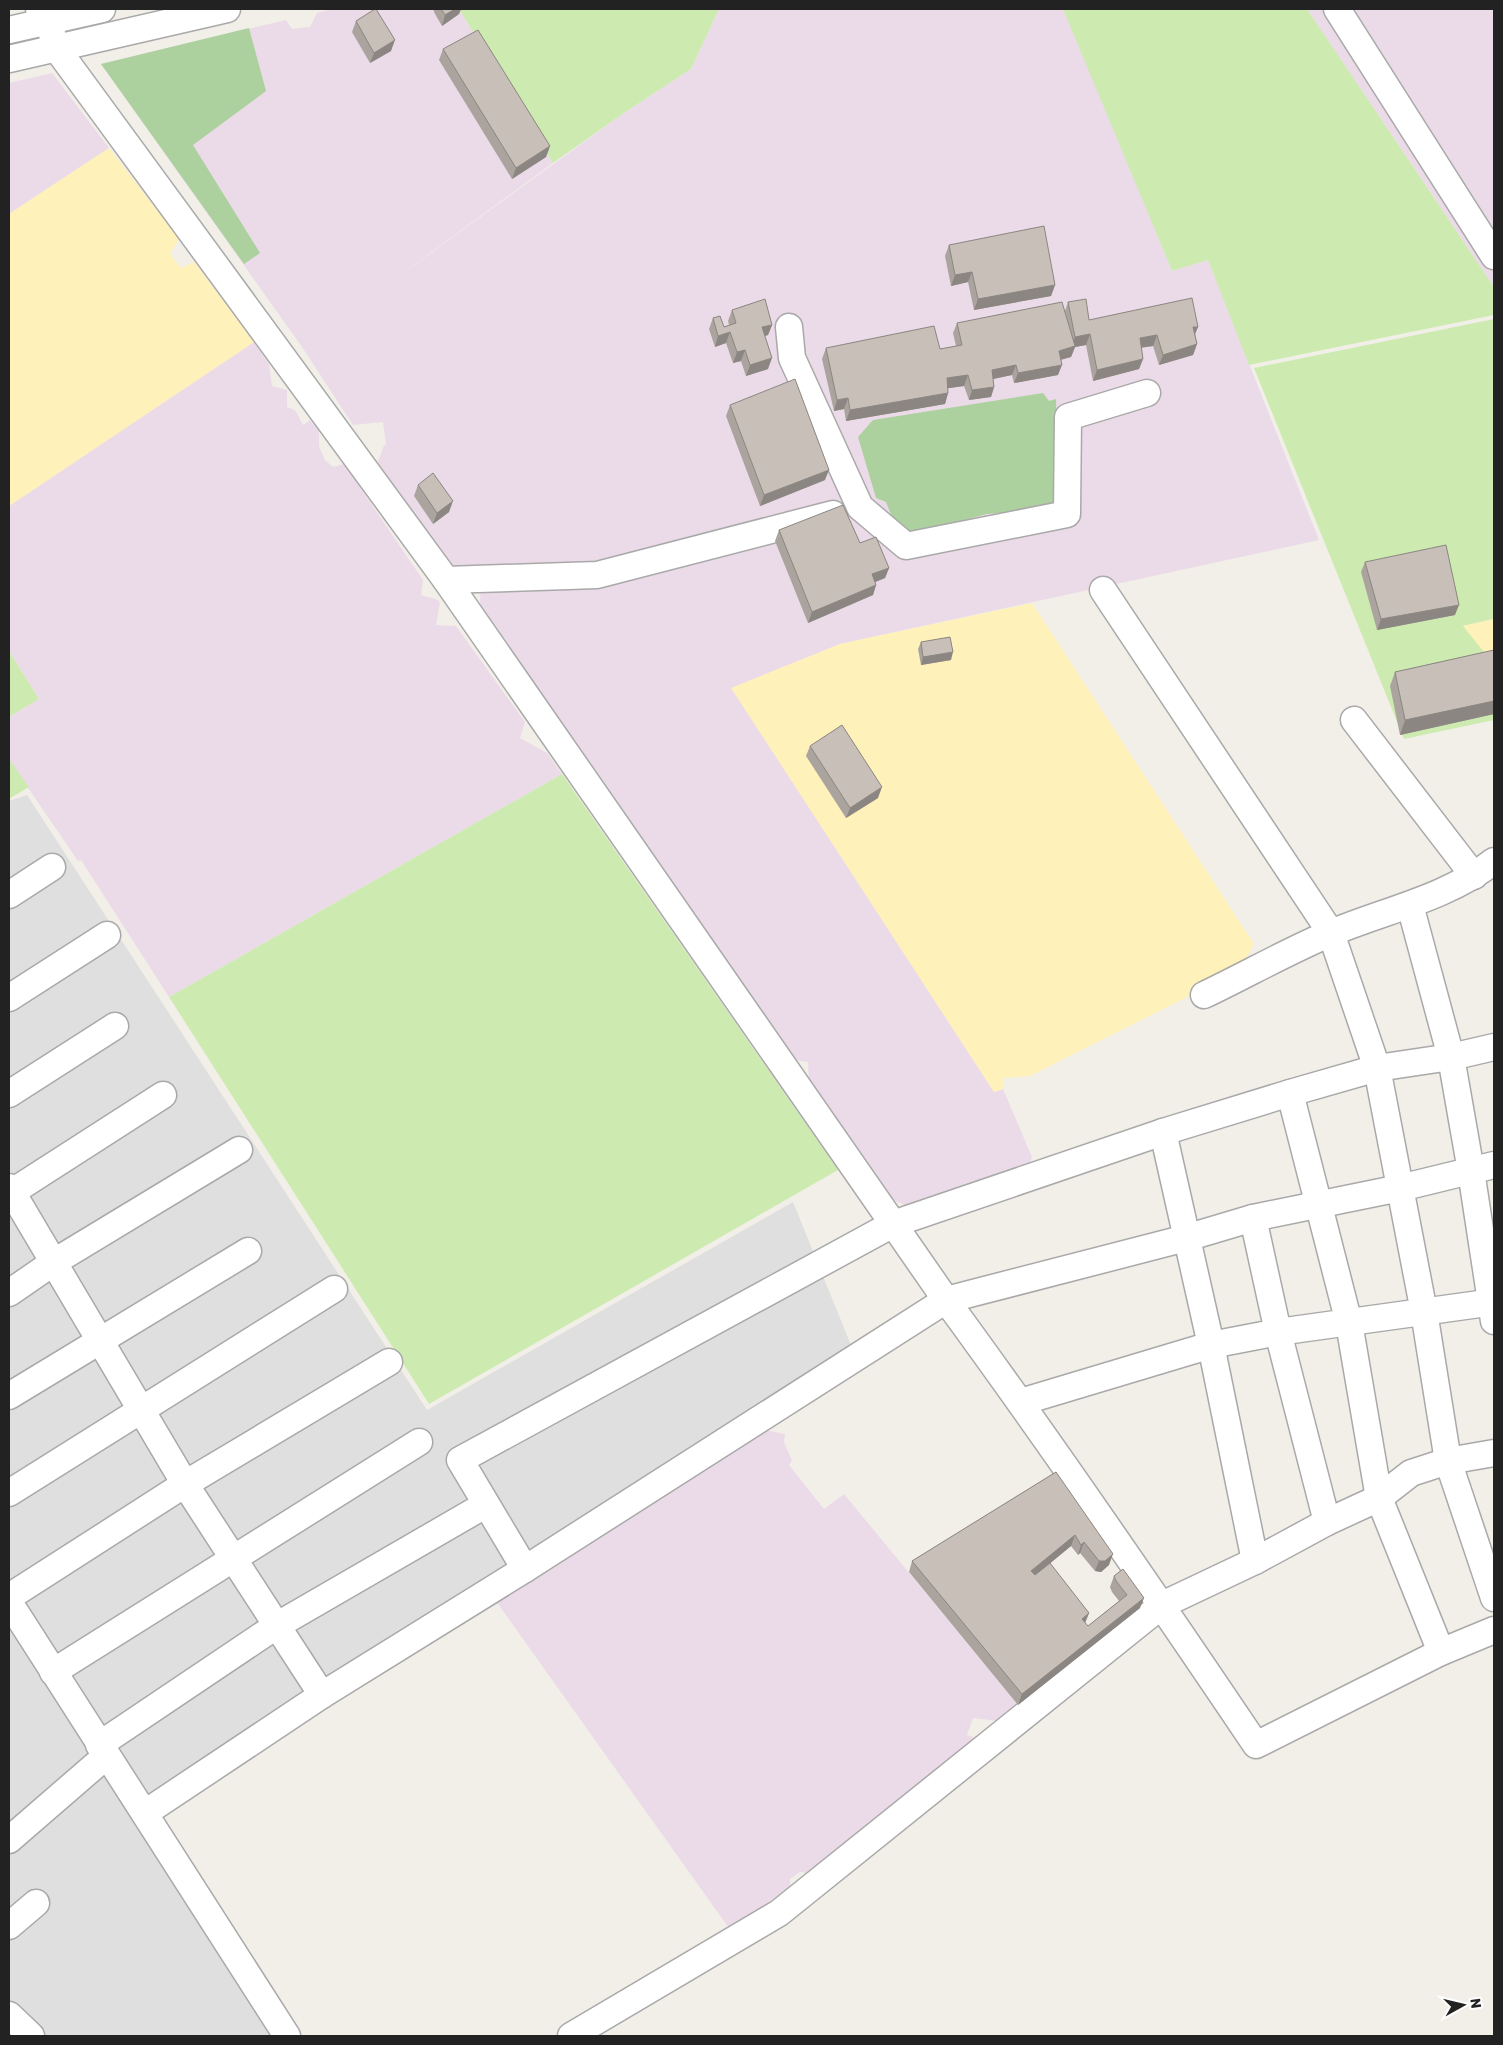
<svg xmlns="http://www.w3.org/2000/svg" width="1503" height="2045" viewBox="0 0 1503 2045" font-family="Rubik,sans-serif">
<rect width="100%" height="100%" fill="#f2efe9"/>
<!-- residential -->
<polygon fill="#e0dfdf" points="27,795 427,1410 793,1202 859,1365 142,1801 279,2036 9,2036 9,801"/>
<!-- industrial -->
<g fill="#ebdbe8">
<polygon points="331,9 459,9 553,163 369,298 621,115 691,69 719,9 1064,9 1172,271 1208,260 1319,540 840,644 732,688 994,1092 1003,1089 1032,1157 1028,1169 909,1207 891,1199 809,1083 808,1062 794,1060 479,609 481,589 450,570 378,462 384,445 386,445 383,422 353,425 302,347 101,64 286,20 292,29 310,27 317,13"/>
<polygon points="1307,9 1494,9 1494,287"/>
<polygon points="52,73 109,148 9,214 9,83"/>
<polygon points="254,342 269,364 272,386 287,390 287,407 295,410 303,425 310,420 319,431 319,446 325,460 333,467 344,464 423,580 421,595 438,600 440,603 436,625 456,626 525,722 520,738 547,753 562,774 169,997 81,860 78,861 9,760 9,717 39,699 9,651 9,506"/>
<polygon points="765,1430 785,1434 784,1442 792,1461 789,1465 824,1509 844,1494 1018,1705 998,1721 973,1718 967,1735 979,1739 808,1873 800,1872 790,1879 790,1886 731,1931 493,1597"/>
</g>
<!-- grass -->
<g fill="#cdebb0">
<polygon points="459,9 719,9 691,69 621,115 553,163"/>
<polygon points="1063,9 1307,9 1494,287 1494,315 1249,365 1208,260 1172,271"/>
<polygon points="1494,319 1494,619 1463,626 1494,650 1494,720 1404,739 1254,368"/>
<polygon points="9,651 39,699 9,717"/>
<polygon points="9,759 29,787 9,799"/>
<polygon points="562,774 838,1170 429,1404 169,997"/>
</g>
<!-- forest -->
<g fill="#add19e">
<polygon points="249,28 266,91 193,145 260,253 244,264 101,64"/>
<polygon points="1043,393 1049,401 1056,399 1059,509 987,514 912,534 898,532 886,502 876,498 858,437 873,420"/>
</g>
<!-- sand -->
<g fill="#fff1ba">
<polygon points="109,148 179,239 170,254 181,268 194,262 254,342 9,506 9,214"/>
<polygon points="1032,603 1254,944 1239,971 1030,1076 1003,1078 1003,1089 994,1092 731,688 840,644"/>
<polygon points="1494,619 1494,650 1484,652 1463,626"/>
</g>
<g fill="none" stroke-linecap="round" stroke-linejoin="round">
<!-- minor casing -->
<g stroke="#a9a9a9" stroke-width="29">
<g id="minor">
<path d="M 39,9 L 48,22 L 57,49 L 446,580 L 946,1300 C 1053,1446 1155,1595 1256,1745 L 1441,1652 L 1494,1630"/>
<polyline points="1337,9 1494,256"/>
<polyline points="9,30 102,9"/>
<polyline points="9,59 227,9"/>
<polyline points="789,327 792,358 860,507 906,546 1067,514 1068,417 1147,393"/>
<polyline points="446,580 597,575 833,514"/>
<polyline points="1103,590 1331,933 1377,1068 1424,1312 1448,1461 1494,1598"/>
<polyline points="1354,720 1474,876"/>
<polyline points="9,895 52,867"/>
<polyline points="1410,905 1451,1057 1471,1171 1494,1321"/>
<path d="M 1204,995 C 1246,975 1288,951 1331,933 C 1386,910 1447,898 1494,861"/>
<polyline points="9,998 107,935"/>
<polyline points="1290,1093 1349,1323 1379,1498 1441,1652"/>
<polyline points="9,1094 115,1026"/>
<polyline points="1163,1132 1211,1345 1255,1561"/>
<polyline points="9,1187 185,1484 322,1695"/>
<polyline points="9,1194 163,1095"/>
<polyline points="1253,1218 1278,1332 1327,1522"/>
<polyline points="9,1293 54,1262 239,1150"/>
<polyline points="9,1396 248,1251"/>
<polyline points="1021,1402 1211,1345 1278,1332 1494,1302"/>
<polyline points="9,1493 334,1289"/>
<polyline points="525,1569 460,1460 893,1224 1163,1132 1290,1093 1377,1068 1451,1057 1494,1047"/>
<polyline points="9,1597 185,1484 389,1362"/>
<polyline points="9,1602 287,2036"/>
<polyline points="53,1672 419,1442"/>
<polyline points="99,1745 276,1626 485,1505"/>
<polyline points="145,1813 322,1695 525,1569 946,1300 1186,1238 1253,1218 1400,1188 1494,1165"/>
<polyline points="9,1840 106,1756"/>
<polyline points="9,1926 36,1903"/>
<polyline points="9,2015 31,2036"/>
<polyline points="571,2036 779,1913 1162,1605 1255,1561 1327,1522 1379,1498 1411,1473 1448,1461 1494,1453"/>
</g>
</g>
<!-- minor -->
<use href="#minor" stroke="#fff" stroke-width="26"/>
</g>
<!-- wall -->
<g fill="#aba49e">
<polygon points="433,9 461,9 459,14 442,26 435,14"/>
<polygon points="356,21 391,51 370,63 352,32"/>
<polygon points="443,49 550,146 546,157 512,179 439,60"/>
<polygon points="949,245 1055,285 1051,296 974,310 968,282 951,286 945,256"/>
<polygon points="1068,302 1089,320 1195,334 1197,344 1193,355 1159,365 1153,346 1141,348 1143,359 1139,369 1093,381 1086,345 1075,347 1071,357 1061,360 1058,375 1014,383 1012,375 993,379 994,387 991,397 969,400 964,386 948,388 948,393 945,404 846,421 844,409 834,411 822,359 826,348 940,349 956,346 953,333 957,323 1065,311"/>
<polygon points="732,310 772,325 768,335 765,336 768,369 746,376 741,361 733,363 726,343 715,347 709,329 713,318 724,327 729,325 728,321"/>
<polygon points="730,405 825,480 760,506 726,416"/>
<polygon points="418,485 449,512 433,524 414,496"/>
<polygon points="779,530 860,543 889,568 885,578 875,582 876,585 873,595 808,623 775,541"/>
<polygon points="1365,562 1455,615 1377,630 1361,572"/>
<polygon points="921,642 951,660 921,665 918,649"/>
<polygon points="1494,650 1494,714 1400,735 1390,686 1395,672"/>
<polygon points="810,746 878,798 846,818 806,756"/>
<polygon points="1056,1472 1109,1565 1101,1572 1095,1571 1080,1553 1078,1555 1071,1546 1047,1566 1089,1613 1085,1623 1088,1626 1119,1601 1112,1592 1110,1587 1114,1576 1140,1608 1018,1705 909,1572 912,1561"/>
</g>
<!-- shaded-wall -->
<g fill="#8b8681">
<polygon points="455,9 461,9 459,14 442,26 445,15"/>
<polygon points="395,40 391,51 370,63 374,53"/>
<polygon points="550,146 546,157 512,179 516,168"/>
<polygon points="972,272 968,282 951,286 955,275"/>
<polygon points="1055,285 1051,296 974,310 978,299"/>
<polygon points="772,325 768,335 758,338 762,327"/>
<polygon points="1193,327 1198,327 1194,337"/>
<polygon points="730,332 726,343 715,347 718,336"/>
<polygon points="1090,334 1086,345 1075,347 1071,357 1055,361 1059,351 1071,347 1075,337"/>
<polygon points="1157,335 1153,346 1136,348 1140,338"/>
<polygon points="1197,344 1193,355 1159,365 1163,355"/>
<polygon points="745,350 741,361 733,363 737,352"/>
<polygon points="772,358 768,369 746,376 750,365"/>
<polygon points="1143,359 1139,369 1093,381 1097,370"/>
<polygon points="1016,365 1012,375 988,380 992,370"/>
<polygon points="1062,365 1058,375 1014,383 1018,373"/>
<polygon points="968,375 964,386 943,389 947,378"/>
<polygon points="994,387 991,397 969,400 972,390"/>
<polygon points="948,393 945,404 846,421 850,410"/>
<polygon points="848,398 844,409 834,411 837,400"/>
<polygon points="829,470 825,480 760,506 764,495"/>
<polygon points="453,501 449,512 433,524 437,513"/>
<polygon points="889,568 885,578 868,585 872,574"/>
<polygon points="876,585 873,595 808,623 812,612"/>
<polygon points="1459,605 1455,615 1377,630 1381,619"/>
<polygon points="953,652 951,660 921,665 923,657"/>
<polygon points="1494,701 1494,714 1400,735 1405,720"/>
<polygon points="882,787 878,798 846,818 850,808"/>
<polygon points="1075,1535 1071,1546 1027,1582 1031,1571"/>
<polygon points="1084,1542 1080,1553 1078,1555 1081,1545"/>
<polygon points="1113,1554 1109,1565 1101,1572 1095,1571 1099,1561"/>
<polygon points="1144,1598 1140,1608 1018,1705 1022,1694"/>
<polygon points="1089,1613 1085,1623 1082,1619"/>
</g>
<!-- building -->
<g fill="#c7bfb8" stroke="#8b8681">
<polygon points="375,9 376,9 395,40 374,53 356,21"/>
<polygon points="441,9 455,9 445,15"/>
<polygon points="478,30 550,146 516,168 443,49"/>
<polygon points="1044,226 1055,285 978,299 972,272 955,275 949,245"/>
<polygon points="1192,298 1198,327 1193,327 1197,344 1163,355 1157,335 1140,338 1143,359 1097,370 1090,334 1075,337 1068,302 1086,299 1089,320"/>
<polygon points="765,299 772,325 762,327 772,358 750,365 745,350 737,352 730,332 718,336 713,318 720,316 724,327 736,323 732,310"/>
<polygon points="1062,302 1075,346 1059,351 1062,365 1018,373 1016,365 992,370 994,387 972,390 968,375 947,378 948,393 850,410 848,398 837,400 826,348 934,326 940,349 962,345 957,323"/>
<polygon points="795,379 829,470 764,495 730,405"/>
<polygon points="433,473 453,501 437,513 418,485"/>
<polygon points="843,505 860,543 876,537 889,568 872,574 876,585 812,612 779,530"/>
<polygon points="1446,545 1459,605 1381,619 1365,562"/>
<polygon points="950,637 953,652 923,657 921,642"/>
<polygon points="1494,650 1494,701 1405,720 1395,672"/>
<polygon points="842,725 882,787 850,808 810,746"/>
<polygon points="1056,1472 1113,1554 1105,1561 1099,1561 1084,1542 1081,1545 1075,1535 1031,1571 1035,1575 1050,1563 1089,1613 1082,1619 1088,1626 1127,1595 1116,1581 1114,1576 1123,1569 1144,1598 1022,1694 912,1561"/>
</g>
<!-- border -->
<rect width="1503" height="2045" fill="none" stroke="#222222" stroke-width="20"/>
<!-- north arrow -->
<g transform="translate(1463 2005) rotate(82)" stroke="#ffffff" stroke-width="4" paint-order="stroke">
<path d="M0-4L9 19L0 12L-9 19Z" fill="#222222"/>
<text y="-8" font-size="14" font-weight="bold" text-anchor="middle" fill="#222222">N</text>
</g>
</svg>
